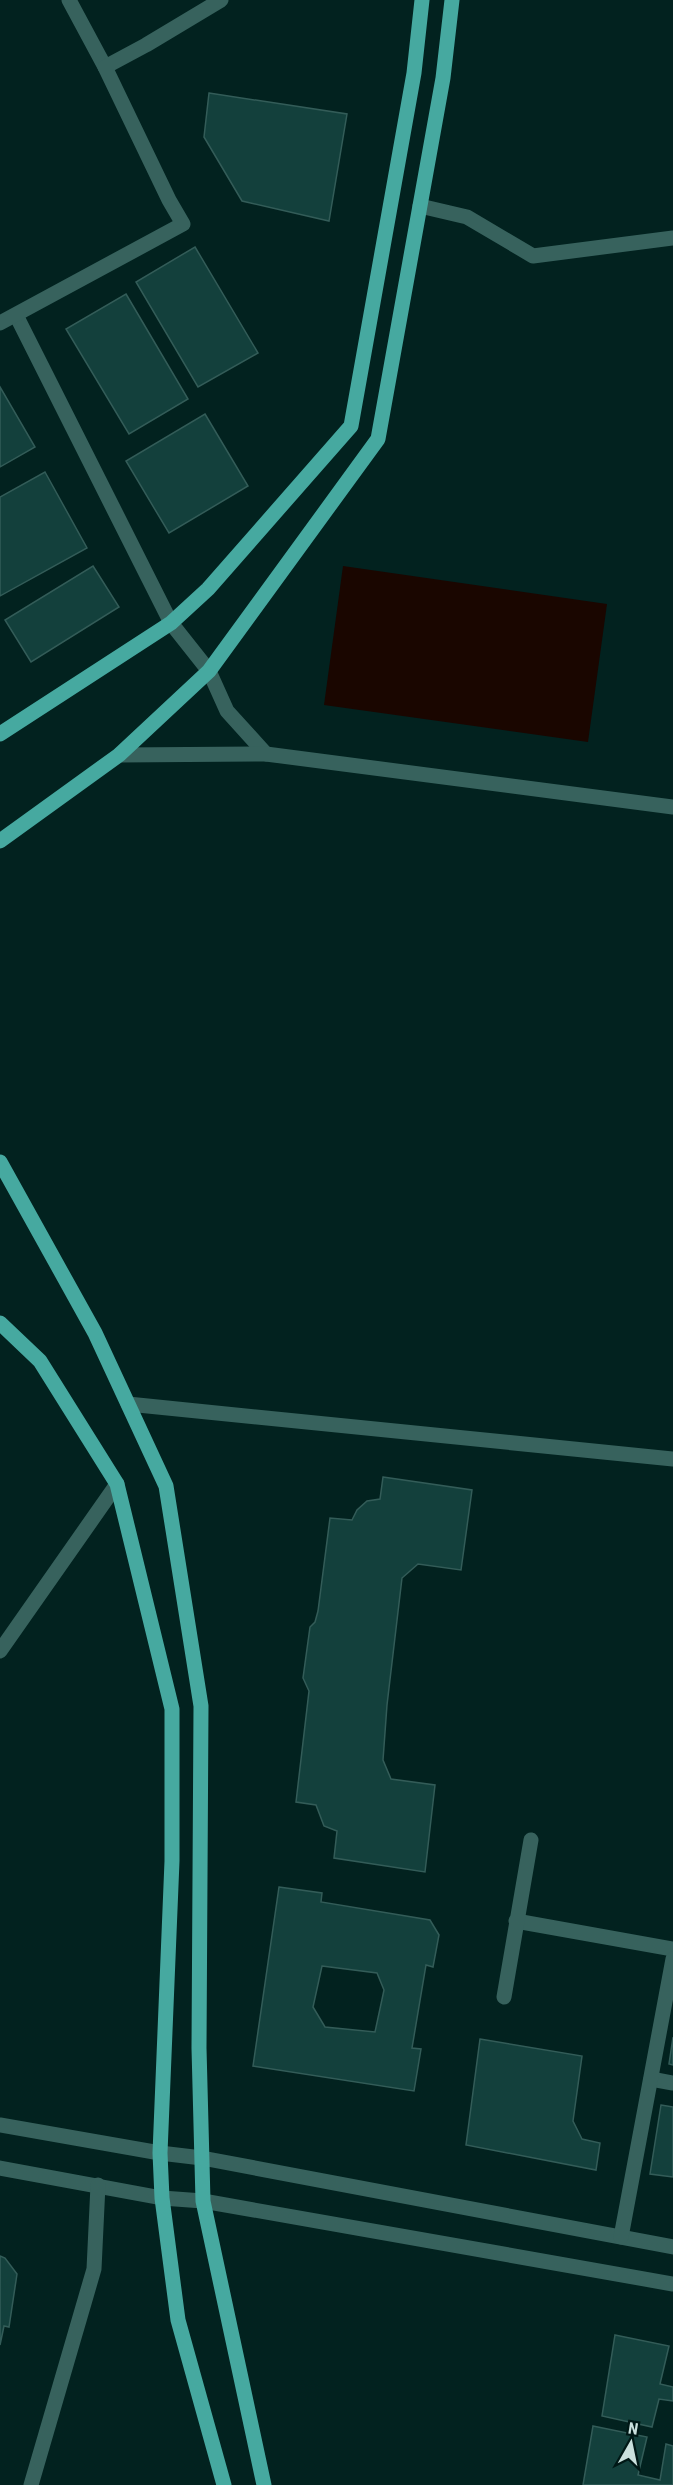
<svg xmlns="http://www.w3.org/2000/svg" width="673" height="2485" viewBox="0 0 673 2485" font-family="'Roboto Condensed',sans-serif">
<rect width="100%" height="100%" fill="#02221f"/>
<!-- water -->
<polygon fill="#1a0600" points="343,566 607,604 588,742 324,705"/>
<!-- building -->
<g fill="#13403c" stroke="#335c58" stroke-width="1.5" fill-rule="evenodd">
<polygon points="209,93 347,114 329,221 242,201 204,137"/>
<polygon points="195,247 258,353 198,387 136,282"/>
<polygon points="126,294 188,399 129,434 66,329"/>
<polygon points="0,387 35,447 0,467"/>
<polygon points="205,414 248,486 169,533 126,461"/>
<polygon points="45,472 87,548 0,596 0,497"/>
<polygon points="93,566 119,607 31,662 5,620"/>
<polygon points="383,1477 472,1490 461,1570 418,1564 402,1578 387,1705 383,1760 391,1779 435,1785 425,1872 334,1858 337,1831 324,1826 316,1805 296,1802 309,1691 303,1678 310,1627 315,1622 318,1611 330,1518 352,1520 357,1510 367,1501 380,1499"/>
<path d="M 279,1887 L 322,1893 L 321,1902 L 430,1920 L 439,1935 L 433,1967 L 426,1965 L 412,2048 L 421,2049 L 414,2091 L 253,2066 ZM 322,1966 L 377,1973 L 384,1990 L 375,2032 L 325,2027 L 313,2007 Z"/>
<polygon points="673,2037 673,2065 669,2064"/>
<polygon points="480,2039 582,2056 573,2121 582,2139 600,2143 596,2170 466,2145"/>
<polygon points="661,2105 673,2107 673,2177 650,2174"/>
<polygon points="0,2256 5,2258 17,2274 9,2327 4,2326 0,2345"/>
<polygon points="615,2335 669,2346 660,2384 673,2387 673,2401 659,2399 652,2427 602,2416"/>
<polygon points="593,2426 647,2437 638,2475 660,2480 666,2444 673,2446 673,2485 583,2485"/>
</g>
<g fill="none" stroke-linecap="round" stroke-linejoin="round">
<!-- minor -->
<g stroke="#37625d" stroke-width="15">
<polyline points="69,0 105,67"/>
<polyline points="420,206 467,217 533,256 673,238"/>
<polyline points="16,315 171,623 209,671 227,711 266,754"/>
<polyline points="0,323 183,224 169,200 105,67 146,45 221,0"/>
<polyline points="119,755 266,754 673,807"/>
<polyline points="128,1404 673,1459"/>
<polyline points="0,1651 117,1484"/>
<polyline points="516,1921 673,1949"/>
<polyline points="504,1997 531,1840"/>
<polyline points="651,2079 673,2083"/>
<polyline points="0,2125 160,2153 202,2158 673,2247"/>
<polyline points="0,2168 162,2198 203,2201 673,2284"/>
<polyline points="621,2237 673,1959"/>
<polyline points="31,2485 94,2269 98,2185"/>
</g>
<!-- major -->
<g stroke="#46a9a0" stroke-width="15">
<polyline points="0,734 171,623 208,589 351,426 414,73 422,0"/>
<polyline points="0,841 119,755 209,671 378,439 443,78 452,0"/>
<polyline points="0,1162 95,1333 166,1486 201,1706 199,2048 203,2201 264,2485"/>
<polyline points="0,1323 40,1361 117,1484 172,1709 172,1861 160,2153 162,2198 178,2320 224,2485"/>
</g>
</g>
<!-- north arrow -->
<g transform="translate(631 2443) rotate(9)" stroke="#001816" stroke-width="4.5" paint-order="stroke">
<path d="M0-4.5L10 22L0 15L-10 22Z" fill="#cae0dd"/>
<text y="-9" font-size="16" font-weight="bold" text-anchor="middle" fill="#cae0dd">N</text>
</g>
</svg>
